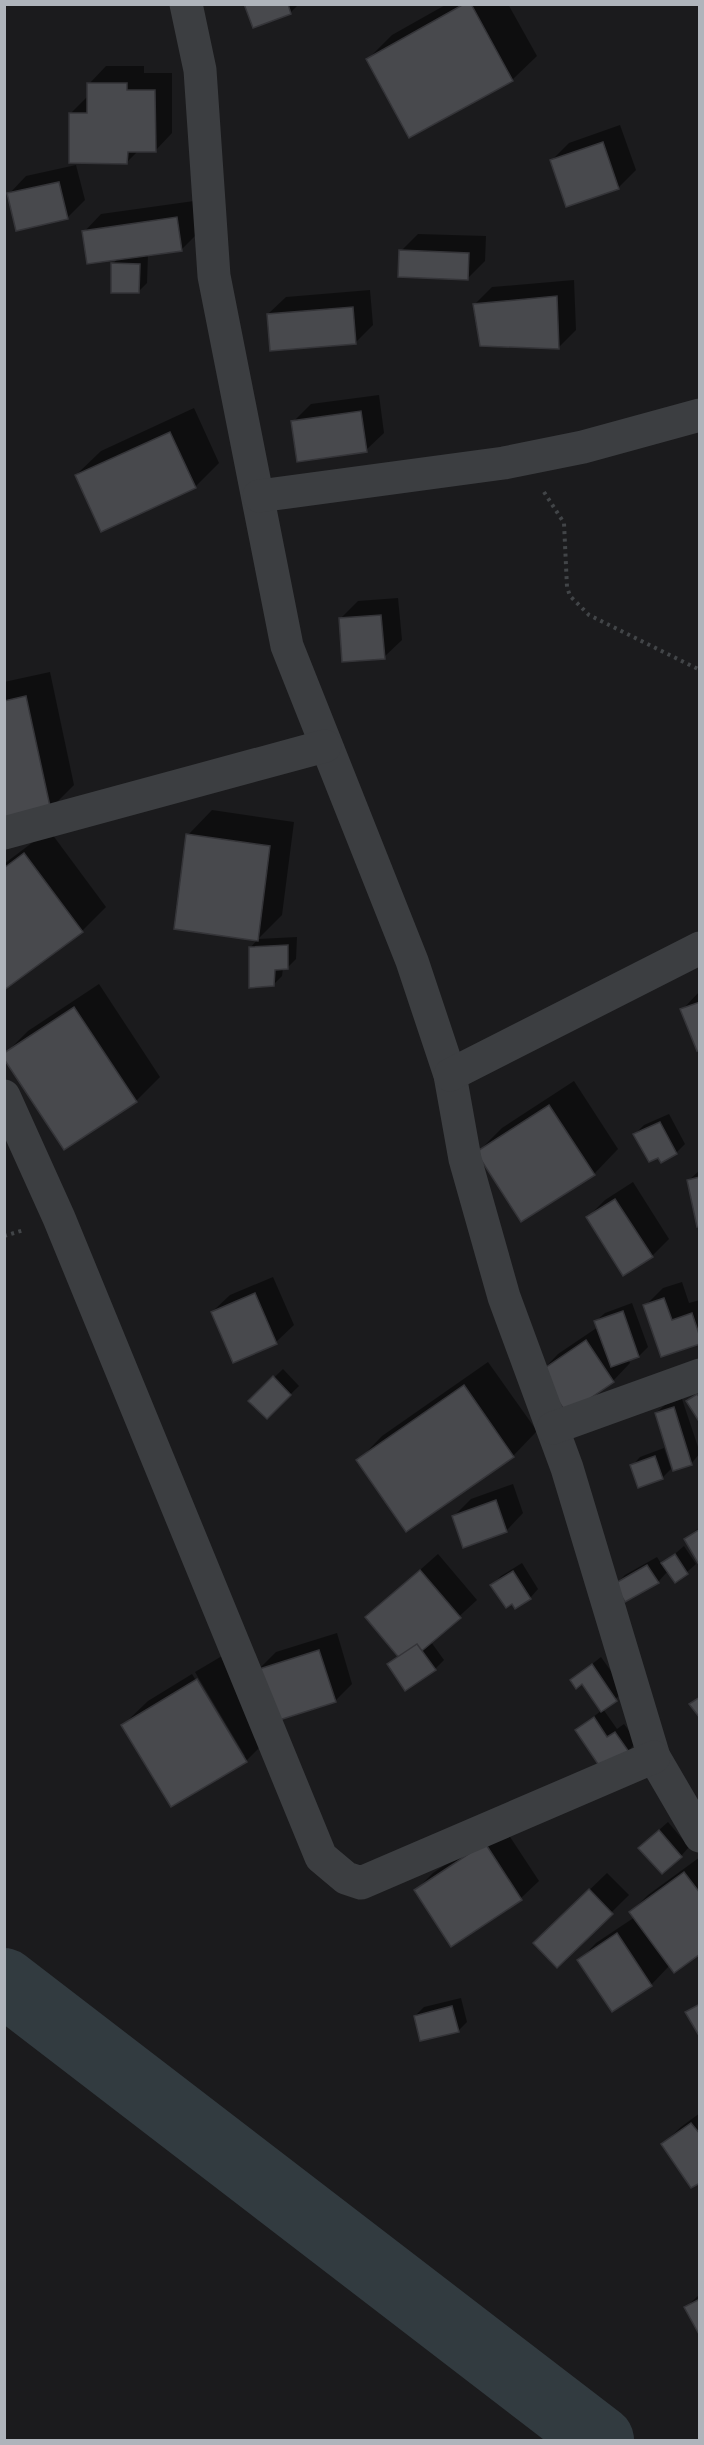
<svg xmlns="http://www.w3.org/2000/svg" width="704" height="2445" viewBox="0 0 704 2445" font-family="Quicksand,sans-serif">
<rect width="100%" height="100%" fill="#1b1b1d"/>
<!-- shadow -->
<g fill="#0007">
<polygon points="246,4 299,4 290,13"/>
<polygon points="447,4 508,4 537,56 512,80 368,59 392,35"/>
<polygon points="106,66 144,66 144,73 172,73 172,133 155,151 139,150 127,162 71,113 89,95 89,84"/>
<polygon points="620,125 636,170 618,188 551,161 569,143"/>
<polygon points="76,165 85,200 67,218 9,194 26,176"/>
<polygon points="194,201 199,232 181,250 148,254 147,283 138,292 113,264 118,258 84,232 101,214"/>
<polygon points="418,234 486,236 485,261 468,278 401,251"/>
<polygon points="574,280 576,330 558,348 475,304 492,287"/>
<polygon points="370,290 373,325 355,343 268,314 286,297"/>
<polygon points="379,395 384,433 366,450 293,422 311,404"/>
<polygon points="194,408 219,463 195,487 76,475 101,451"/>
<polygon points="398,598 402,640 384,657 340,619 358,601"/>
<polygon points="50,672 74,785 50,809 4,819 4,682"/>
<polygon points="212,810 294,822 282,915 258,939 297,937 296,959 287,968 283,968 282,976 273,985 250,948 258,939 188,835"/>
<polygon points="49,830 106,907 82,931 4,989 4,864"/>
<polygon points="99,984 160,1077 136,1101 4,1055 28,1031"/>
<polygon points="699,992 700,1048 682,1010"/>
<polygon points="574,1081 618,1149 594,1174 478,1152 502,1128"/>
<polygon points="669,1114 685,1144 676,1153 635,1134 644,1125"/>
<polygon points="700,1170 700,1225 688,1181"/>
<polygon points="633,1182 669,1239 652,1256 587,1218 605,1200"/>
<polygon points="273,1277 294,1325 276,1342 233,1361 212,1312 230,1295"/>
<polygon points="682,1282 689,1303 700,1300 700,1342 645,1306 663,1288"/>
<polygon points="632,1303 648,1347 639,1356 628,1359 630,1363 613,1381 541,1372 558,1354 598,1327 596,1321 605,1313"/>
<polygon points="488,1362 537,1431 513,1456 358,1461 382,1436"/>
<polygon points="283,1369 299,1386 267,1417 250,1401"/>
<polygon points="682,1399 700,1453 691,1464 656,1413 665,1405"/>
<polygon points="664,1448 671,1469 662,1478 632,1466 640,1457"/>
<polygon points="513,1484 523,1513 506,1531 453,1517 471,1499"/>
<polygon points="700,1527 700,1560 685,1539"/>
<polygon points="684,1546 696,1564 687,1572 668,1571 658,1582 616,1584 625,1575 657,1557 662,1565"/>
<polygon points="438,1554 477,1600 431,1642 444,1660 435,1669 389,1665 399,1655 367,1617"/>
<polygon points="522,1563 538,1589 530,1598 492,1585 501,1576"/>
<polygon points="337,1633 352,1684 335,1701 258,1670 276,1652"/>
<polygon points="222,1656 271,1736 246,1761 171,1805 123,1725 148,1701 192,1674 242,1756 245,1756 195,1672"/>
<polygon points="601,1657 625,1691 603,1709 617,1729 624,1724 637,1742 628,1751 577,1730 602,1710 582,1682 572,1680"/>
<polygon points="668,1822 689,1847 681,1856 649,1839"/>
<polygon points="503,1826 539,1881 521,1898 452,1945 416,1890 433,1873"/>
<polygon points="700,1857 700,1952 670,1965 651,1985 579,1961 596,1943 635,1917 631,1912 648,1895"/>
<polygon points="607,1873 629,1895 557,1966 552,1926"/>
<polygon points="461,1998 467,2022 458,2031 415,2016 424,2007"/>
<polygon points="700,2113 700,2181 663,2144 681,2127"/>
<polygon points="700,2294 700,2333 686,2307"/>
</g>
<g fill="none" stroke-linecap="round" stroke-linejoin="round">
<!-- river -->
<polyline stroke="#323b40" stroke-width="68" points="4,1982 600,2440"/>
</g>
<!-- building -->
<g fill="#48494d" stroke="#353539" stroke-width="1.5">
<polygon points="244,4 288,4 291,14 253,28"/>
<polygon points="464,4 471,4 513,81 409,138 366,59"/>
<polygon points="87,83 127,83 127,90 155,90 156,152 128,152 127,164 69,163 69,113 87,113"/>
<polygon points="603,142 619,189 566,207 550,160"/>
<polygon points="59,182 68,219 16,231 7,193"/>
<polygon points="177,217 182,251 87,264 82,231"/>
<polygon points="399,250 469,253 468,280 398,277"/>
<polygon points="111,263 140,264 139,293 111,293"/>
<polygon points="557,296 559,349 480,346 473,304"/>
<polygon points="353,307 356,344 270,351 267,314"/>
<polygon points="361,411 367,452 297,462 291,421"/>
<polygon points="170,432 196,488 101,532 75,475"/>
<polygon points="381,615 385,659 342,662 339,618"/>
<polygon points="26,696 51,811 4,820 4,701"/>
<polygon points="186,834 270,846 258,941 174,929"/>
<polygon points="24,853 83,932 4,990 4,868"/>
<polygon points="288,945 288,969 275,970 274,986 249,988 249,947"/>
<polygon points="700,1002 700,1049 697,1051 680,1009"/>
<polygon points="74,1007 137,1102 64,1150 4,1059 4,1053"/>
<polygon points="549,1105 595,1175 521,1222 476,1152"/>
<polygon points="660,1122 677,1154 661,1163 658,1158 649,1162 633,1134"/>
<polygon points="700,1177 700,1226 697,1227 687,1180"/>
<polygon points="615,1199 653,1257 623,1276 586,1217"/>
<polygon points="255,1293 277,1344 233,1363 211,1312"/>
<polygon points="664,1298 672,1320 692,1313 700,1337 700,1344 661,1357 643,1305"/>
<polygon points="623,1311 639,1357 611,1367 594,1321"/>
<polygon points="586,1340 614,1382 567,1414 539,1372"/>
<polygon points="273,1376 291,1395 267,1419 248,1401"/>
<polygon points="464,1385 514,1457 406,1532 356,1460"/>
<polygon points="697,1394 700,1398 700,1423 686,1401"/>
<polygon points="674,1407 692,1465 673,1471 655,1413"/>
<polygon points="655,1456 663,1479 638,1488 630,1465"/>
<polygon points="496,1500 507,1532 463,1548 452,1516"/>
<polygon points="700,1529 700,1562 698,1563 684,1539"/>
<polygon points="675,1554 688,1574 675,1583 661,1563"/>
<polygon points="647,1565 659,1583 625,1602 614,1584"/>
<polygon points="420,1570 461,1618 405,1665 365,1617"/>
<polygon points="513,1571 531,1599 515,1609 512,1604 506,1608 490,1585"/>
<polygon points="417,1644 436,1670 405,1691 387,1664"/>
<polygon points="319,1650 336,1702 273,1722 256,1670"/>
<polygon points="592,1664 617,1701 601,1712 582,1684 576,1689 570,1680"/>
<polygon points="197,1679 247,1762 171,1807 121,1725"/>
<polygon points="700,1697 700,1718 689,1704"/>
<polygon points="594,1717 607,1737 615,1732 629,1752 602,1770 575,1730"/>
<polygon points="659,1830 682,1857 662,1874 638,1848"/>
<polygon points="485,1843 522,1900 451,1947 414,1890"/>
<polygon points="684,1872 700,1893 700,1954 674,1973 629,1912"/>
<polygon points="589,1889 613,1914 557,1968 533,1943"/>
<polygon points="617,1933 652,1986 612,2012 577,1960"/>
<polygon points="700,2004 700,2033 698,2034 685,2012"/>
<polygon points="452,2006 459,2032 420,2041 414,2016"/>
<polygon points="691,2123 700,2134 700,2183 691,2188 661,2144"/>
<polygon points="700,2299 700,2336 684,2307"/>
</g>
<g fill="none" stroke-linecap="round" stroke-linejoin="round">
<!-- path -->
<g stroke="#424548" stroke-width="4" stroke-dasharray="3 4.5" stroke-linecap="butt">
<polyline points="544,492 564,523 567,587 570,596 589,615 700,670"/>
<polyline points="4,1236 24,1230"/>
</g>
<!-- street -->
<g stroke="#3c3e41" stroke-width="33">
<polyline points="186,4 200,70 214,276 287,646 412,961 450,1075 465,1159 504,1297 567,1468 654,1757 700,1836"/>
<polyline points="259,496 504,463 583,447 700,415"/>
<polyline points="4,833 325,746"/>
<polyline points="450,1075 700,948"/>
<polyline points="4,1096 59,1218 321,1857 346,1878 361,1883 654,1757"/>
<polyline points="553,1428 700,1375"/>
</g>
</g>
<!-- border -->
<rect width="704" height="2445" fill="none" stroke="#afb4bb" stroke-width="12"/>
</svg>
